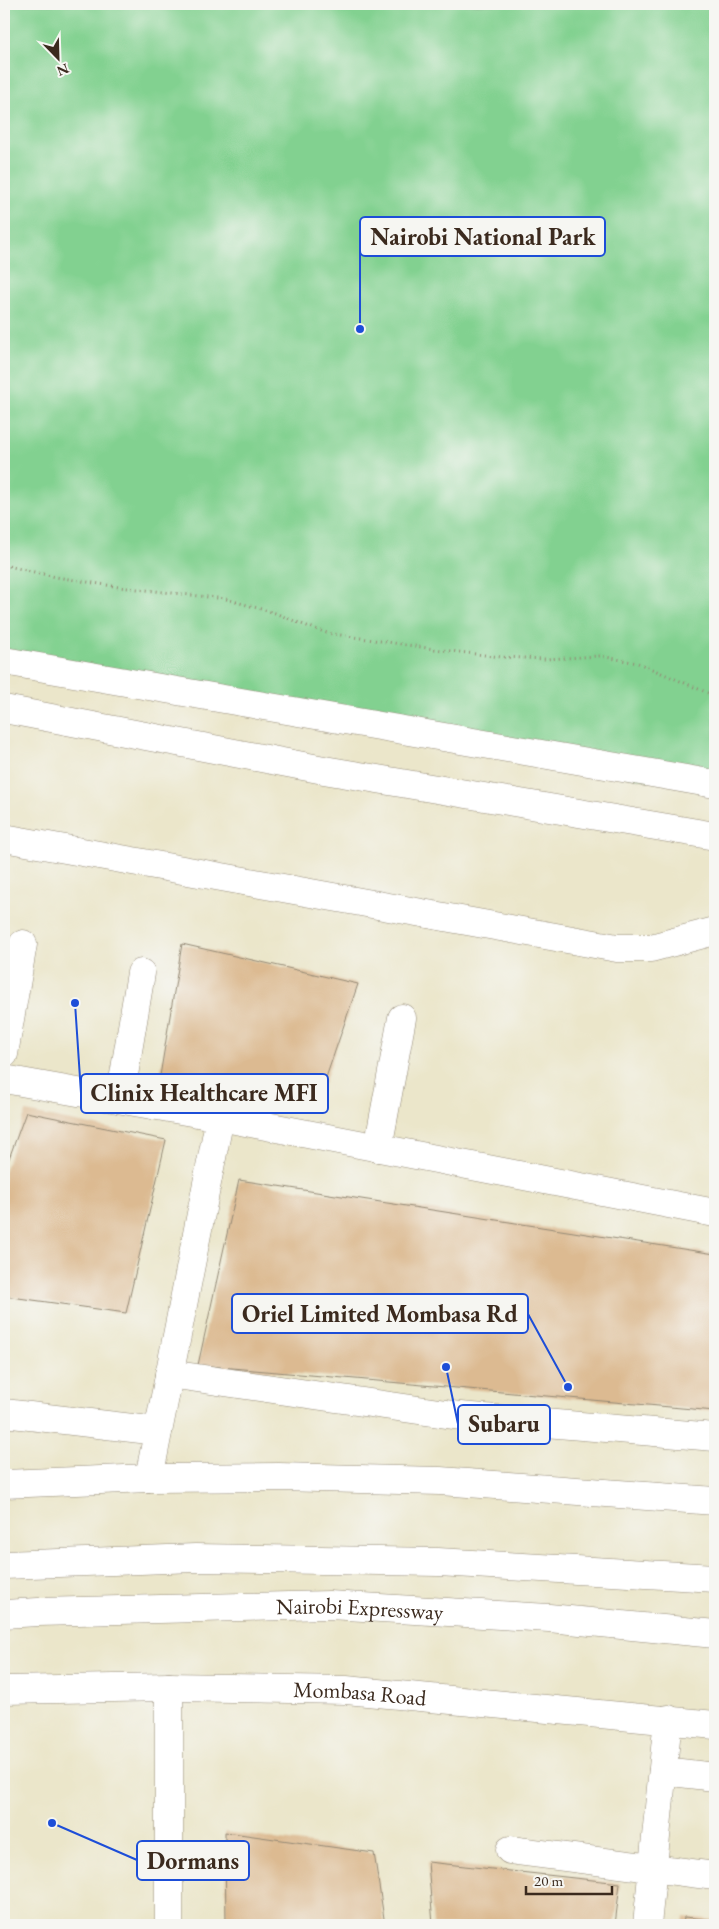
<svg xmlns="http://www.w3.org/2000/svg" width="719" height="1929" viewBox="0 0 719 1929" font-family="'EB Garamond',serif">
<rect width="100%" height="100%" fill="#f6f6f2"/>
<filter id="ink" filterUnits="userSpaceOnUse"><feTurbulence type="fractalNoise" baseFrequency=".02" numOctaves="2"/><feDisplacementMap in="SourceGraphic" scale="10" xChannelSelector="R" yChannelSelector="G"/><feConvolveMatrix kernelMatrix="1 2 1 2 8 2 1 2 1" color-interpolation-filters="sRGB"/></filter>
<filter id="wash" filterUnits="userSpaceOnUse"><feTurbulence type="fractalNoise" baseFrequency=".0096" numOctaves="4" result="noise"/><feDisplacementMap in="SourceGraphic" scale="20" xChannelSelector="R" yChannelSelector="G"/><feGaussianBlur stdDeviation="1.12" result="paint"/><feColorMatrix in="noise" values="0 0 0 0 0 0 0 0 0 0 0 0 0 0 0 0 0 1.4 0 .05"/><feComposite in="paint" operator="in"/></filter>
<g filter="url(#wash)">
<rect width="100%" height="100%" fill="#ebe6ca"/>
<!-- green -->
<polygon fill="#82d190" stroke="#5e7e57" points="4,4 715,4 715,793 4,655"/>
<g id="blocks">
<!-- building -->
<g fill="#dcba91">
<polygon points="182,944 358,984 318,1101 160,1076"/>
<polygon points="26,1112 166,1140 126,1313 4,1296 4,1172"/>
<polygon points="239,1180 715,1254 715,1411 198,1365"/>
<polygon points="225,1832 374,1853 385,1925 226,1925"/>
<polygon points="428,1862 620,1883 615,1925 433,1925"/>
<polygon points="684,1917 715,1920 715,1925 683,1925"/>
</g>
</g>
</g>
<g filter="url(#ink)">
<use href="#blocks" fill-opacity="0" stroke="#938874" stroke-width="1"/>
<g fill="none" stroke-linecap="round" stroke-linejoin="round">
<!-- minor casing -->
<g stroke="#938874" stroke-width="29">
<g id="minor">
<polyline points="4,838 617,948 651,948 715,931"/>
<polyline points="4,1054 23,944"/>
<polyline points="4,1079 220,1117 715,1213"/>
<polyline points="120,1099 141,973"/>
<polyline points="378,1148 402,1018"/>
<polyline points="169,1374 460,1416 715,1437"/>
<polyline points="4,1413 158,1431"/>
<polyline points="149,1478 220,1117"/>
<polyline points="663,1771 715,1777"/>
<polyline points="510,1850 715,1876"/>
<polyline points="169,1925 169,1687"/>
<polyline points="647,1925 668,1719"/>
</g>
</g>
<!-- major casing -->
<g stroke="#938874" stroke-width="29">
<g id="major">
<polyline points="4,661 715,784"/>
<polyline points="4,709 324,770 715,836"/>
</g>
</g>
<!-- highway casing -->
<g stroke="#938874" stroke-width="29">
<g id="highway">
<polyline points="4,1484 149,1478 279,1477 440,1481 715,1501"/>
<polyline points="4,1565 195,1558 438,1562 715,1578"/>
<path id="s1" d="M 4,1614 L 38,1612 L 329,1605 L 549,1618 L 715,1634"/>
<path id="s2" d="M 4,1690 L 169,1687 L 346,1690 L 715,1725"/>
</g>
</g>
<!-- path -->
<polyline stroke="#938874" stroke-width="3" stroke-dasharray="1 4" stroke-linecap="butt" points="4,565 56,577 119,587 226,599 275,613 304,625 327,633 434,649 501,657 546,659 600,656 638,663 715,696"/>
<!-- minor -->
<use href="#minor" stroke="#fff" stroke-width="28"/>
<!-- major -->
<use href="#major" stroke="#fff" stroke-width="28"/>
<!-- highway -->
<use href="#highway" stroke="#fff" stroke-width="28"/>
</g>
</g>
<g text-anchor="middle" dominant-baseline="central" stroke-width="4" stroke-linejoin="round" paint-order="stroke">
<!-- street labels -->
<g font-size="22" fill="#3b2a1e" stroke="#f6f6f2">
<text stroke="none"><textPath href="#s1" startOffset="356">Nairobi Expressway</textPath></text>
<text stroke="none"><textPath href="#s2" startOffset="356">Mombasa Road</textPath></text>
</g>
</g>
<!-- callouts -->
<path fill="none" stroke="#1d4ed8" stroke-width="2" d="M360 329L360 237M75 1003L81 1093M568 1387L528 1314M446 1367L458 1424M52 1823L137 1860"/>
<g fill="#1d4ed8" stroke="#f6f6f2" stroke-width="2">
<circle cx="360" cy="329" r="5"/>
<circle cx="75" cy="1003" r="5"/>
<circle cx="568" cy="1387" r="5"/>
<circle cx="446" cy="1367" r="5"/>
<circle cx="52" cy="1823" r="5"/>
</g>
<g fill="#f6f6f2" stroke="#1d4ed8" stroke-width="2">
<rect x="360" y="217" width="245" height="39" rx="5"/>
<rect x="81" y="1074" width="247" height="39" rx="5"/>
<rect x="232" y="1294" width="296" height="39" rx="5"/>
<rect x="458" y="1405" width="92" height="39" rx="5"/>
<rect x="137" y="1841" width="112" height="39" rx="5"/>
</g>
<g font-size="24" text-anchor="middle" font-weight="bold" fill="#3b2a1e">
<text x="483" y="245">Nairobi National Park</text>
<text x="204" y="1101">Clinix Healthcare MFI</text>
<text x="380" y="1322">Oriel Limited Mombasa Rd</text>
<text x="504" y="1432">Subaru</text>
<text x="193" y="1869">Dormans</text>
</g>
<!-- margin -->
<rect width="719" height="1929" fill="none" stroke="#f6f6f2" stroke-width="20"/>
<!-- north arrow -->
<g transform="translate(58 58) rotate(157)" stroke="#f6f6f2" stroke-width="4" paint-order="stroke">
<path d="M0-4L9 19L0 12L-9 19Z" fill="#3b2a1e"/>
<text y="-8" font-size="14" font-weight="bold" text-anchor="middle" fill="#3b2a1e">N</text>
</g>
<!-- scale -->
<path d="M526 1886v8h86v-8" fill="none" stroke="#3b2a1e" stroke-width="2.5"/>
<text x="534" y="1886" font-size="15" fill="#3b2a1e" stroke="#f6f6f2" stroke-width="4" paint-order="stroke">20 m</text>
</svg>
